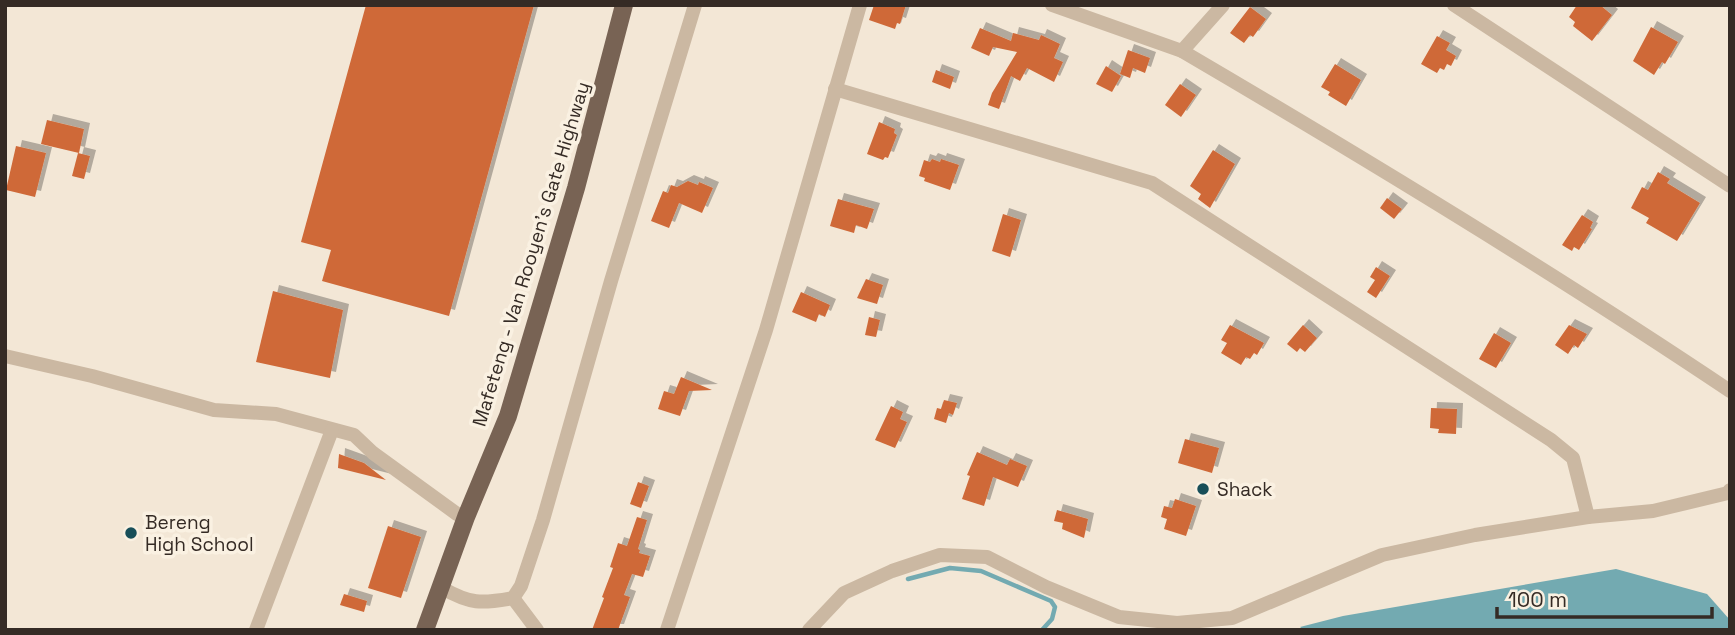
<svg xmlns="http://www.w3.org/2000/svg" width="1735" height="635" viewBox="0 0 1735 635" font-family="'Space Grotesk',sans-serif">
<defs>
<filter id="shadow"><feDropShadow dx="6" dy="-6" stdDeviation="0" flood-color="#0004"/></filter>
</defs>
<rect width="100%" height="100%" fill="#f3e7d6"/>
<!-- water -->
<polygon fill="#73aab1" points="1616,569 1707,594 1730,620 1730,630 1304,630 1300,627 1343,616"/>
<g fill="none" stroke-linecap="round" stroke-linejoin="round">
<!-- stream -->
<polyline stroke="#73aab1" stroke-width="4.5" points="908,579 950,568 981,571 1051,601 1055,607 1052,619 1042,630"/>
</g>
<!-- building -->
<g fill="#cf6938" filter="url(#shadow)">
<polygon points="366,5 534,5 449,316 322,281 331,250 301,242"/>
<polygon points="874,5 906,5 900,24 897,23 895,29 869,20"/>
<polygon points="1577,5 1600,5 1612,15 1592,41 1573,26 1575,22 1569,17"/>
<polygon points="1250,7 1266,19 1253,37 1250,35 1244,43 1230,33"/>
<polygon points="1651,27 1678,42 1665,64 1662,62 1654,75 1633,61"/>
<polygon points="980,28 1011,41 1013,33 1039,40 1041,35 1060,44 1054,58 1063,62 1054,82 1027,68 1020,81 1011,76 999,109 988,105 992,93 1017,52 993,47 989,56 971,48"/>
<polygon points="1437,36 1450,43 1446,50 1456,56 1451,66 1447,64 1444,70 1440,68 1437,73 1421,64"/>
<polygon points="1128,50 1150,58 1145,73 1133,68 1130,78 1120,74"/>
<polygon points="1335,64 1361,80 1346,106 1328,95 1330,92 1321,87"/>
<polygon points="1106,66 1121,76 1112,92 1096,84"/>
<polygon points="936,70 954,77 950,89 932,82"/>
<polygon points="1180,84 1196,95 1181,117 1165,105"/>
<polygon points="47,120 84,129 79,153 41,144"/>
<polygon points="879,122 895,129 894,133 897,135 888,158 885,157 883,160 867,154"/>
<polygon points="16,146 46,153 35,197 6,190"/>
<polygon points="1213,150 1235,164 1210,208 1198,199 1201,194 1190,186"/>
<polygon points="78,153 90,156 84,179 72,176"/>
<polygon points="932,159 940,162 941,159 959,165 950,190 924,181 925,178 919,176 924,160 930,162"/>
<polygon points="1658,172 1670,179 1667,183 1700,203 1677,241 1646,223 1649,218 1631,208 1642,187 1648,190"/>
<polygon points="688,181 698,185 699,182 713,188 702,213 679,203 669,228 651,221 663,191 668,193 671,185 677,187"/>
<polygon points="1387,198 1402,209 1394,219 1380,208"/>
<polygon points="838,199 874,209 867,229 856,225 854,233 830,226"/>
<polygon points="1003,214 1021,220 1010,257 992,251"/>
<polygon points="1582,215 1593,222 1590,228 1592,229 1579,250 1574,247 1572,251 1562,245"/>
<polygon points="1376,267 1390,276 1376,298 1367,292 1375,280 1370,277"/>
<polygon points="866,279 883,285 877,304 857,298"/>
<polygon points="273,291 343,310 330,378 256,362"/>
<polygon points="801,292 830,305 825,317 819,314 816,322 792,312"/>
<polygon points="869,317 880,320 876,337 865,335"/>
<polygon points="1230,325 1264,343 1257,355 1254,353 1250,359 1246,357 1241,365 1221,353 1227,343 1221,340"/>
<polygon points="1303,325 1317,338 1305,352 1300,348 1297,352 1287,344"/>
<polygon points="1569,325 1587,334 1578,348 1574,345 1568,354 1555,345"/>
<polygon points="1494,333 1511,343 1496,368 1479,359"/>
<polygon points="681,377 712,390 689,391 680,416 658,409 664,391 674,394"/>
<polygon points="944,400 957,403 953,415 949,413 946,423 934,419 937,408 941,409"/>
<polygon points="891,406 903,412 900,419 907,422 895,448 875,440"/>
<polygon points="1431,408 1457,409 1456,434 1438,433 1439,429 1430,428"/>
<polygon points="1185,439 1219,448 1212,473 1178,463"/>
<polygon points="977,452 1007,465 1010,459 1027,466 1018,487 993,477 984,506 962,499 970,476 967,475"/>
<polygon points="339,454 364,463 386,480 338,468"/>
<polygon points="638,482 649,486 641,508 630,504"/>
<polygon points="1175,499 1196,506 1186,536 1164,529 1167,519 1161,517 1164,506 1172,508"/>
<polygon points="1057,510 1088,519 1084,538 1062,529 1063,523 1054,521"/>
<polygon points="637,517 647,520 638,549 640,550 639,553 650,556 643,577 632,574 624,595 630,597 618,630 592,630 604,598 602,597 613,568 610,567 618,543 627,546"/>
<polygon points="388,526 421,537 401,598 368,588"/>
<polygon points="344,594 367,601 364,612 340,605"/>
</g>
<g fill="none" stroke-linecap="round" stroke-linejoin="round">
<!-- minor -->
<g stroke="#cbb8a2" stroke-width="14">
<polyline points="1052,5 1182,51 1223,5"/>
<polyline points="1454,5 1730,186"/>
<path d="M 1182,51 C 1368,160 1551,271 1730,391"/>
<polyline points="835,89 1152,183 1551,440 1573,458 1588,517"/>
<polyline points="5,356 92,376 214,410 276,414 354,435 373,453 457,514 466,517"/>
<path d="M 442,588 C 470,604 481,604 513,598 L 521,586 L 543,520 L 611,281 L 695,5"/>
<polyline points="513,598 537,630"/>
<polyline points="256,630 332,430"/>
<polyline points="667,630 766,330 860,5"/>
<polyline points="809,630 844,593 892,571 940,555 987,557 1046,587 1119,617 1177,623 1232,618 1382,555 1475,535 1588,517 1653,511 1728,493 1730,490"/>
</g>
<!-- major -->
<polyline stroke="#786354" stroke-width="18" points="425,630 466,517 508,416 576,188 624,5"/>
</g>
<!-- markers -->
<g fill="#184f59" stroke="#faf1e2" stroke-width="2.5">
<circle cx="1203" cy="489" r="7"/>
<circle cx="131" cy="533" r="7"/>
</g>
<g text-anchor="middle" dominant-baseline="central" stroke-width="7" stroke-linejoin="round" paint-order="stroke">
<!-- street labels -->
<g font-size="19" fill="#352b25" stroke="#faf1e2">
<text transform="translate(531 254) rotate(-73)">Mafeteng - Van Rooyen's Gate Highway</text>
</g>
<!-- poi labels -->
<g font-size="19" fill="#352b25" stroke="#faf1e2" text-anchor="start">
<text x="1217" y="489">Shack</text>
<text x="145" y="522">Bereng<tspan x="145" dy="22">High School</tspan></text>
</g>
</g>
<!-- border -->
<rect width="1735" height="635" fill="none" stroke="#352b25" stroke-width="14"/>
<!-- scale -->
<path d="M1497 607v10h215v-10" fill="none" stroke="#352b25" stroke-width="3.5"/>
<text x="1508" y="607" font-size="21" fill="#352b25" stroke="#faf1e2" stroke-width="5" paint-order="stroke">100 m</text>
</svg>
